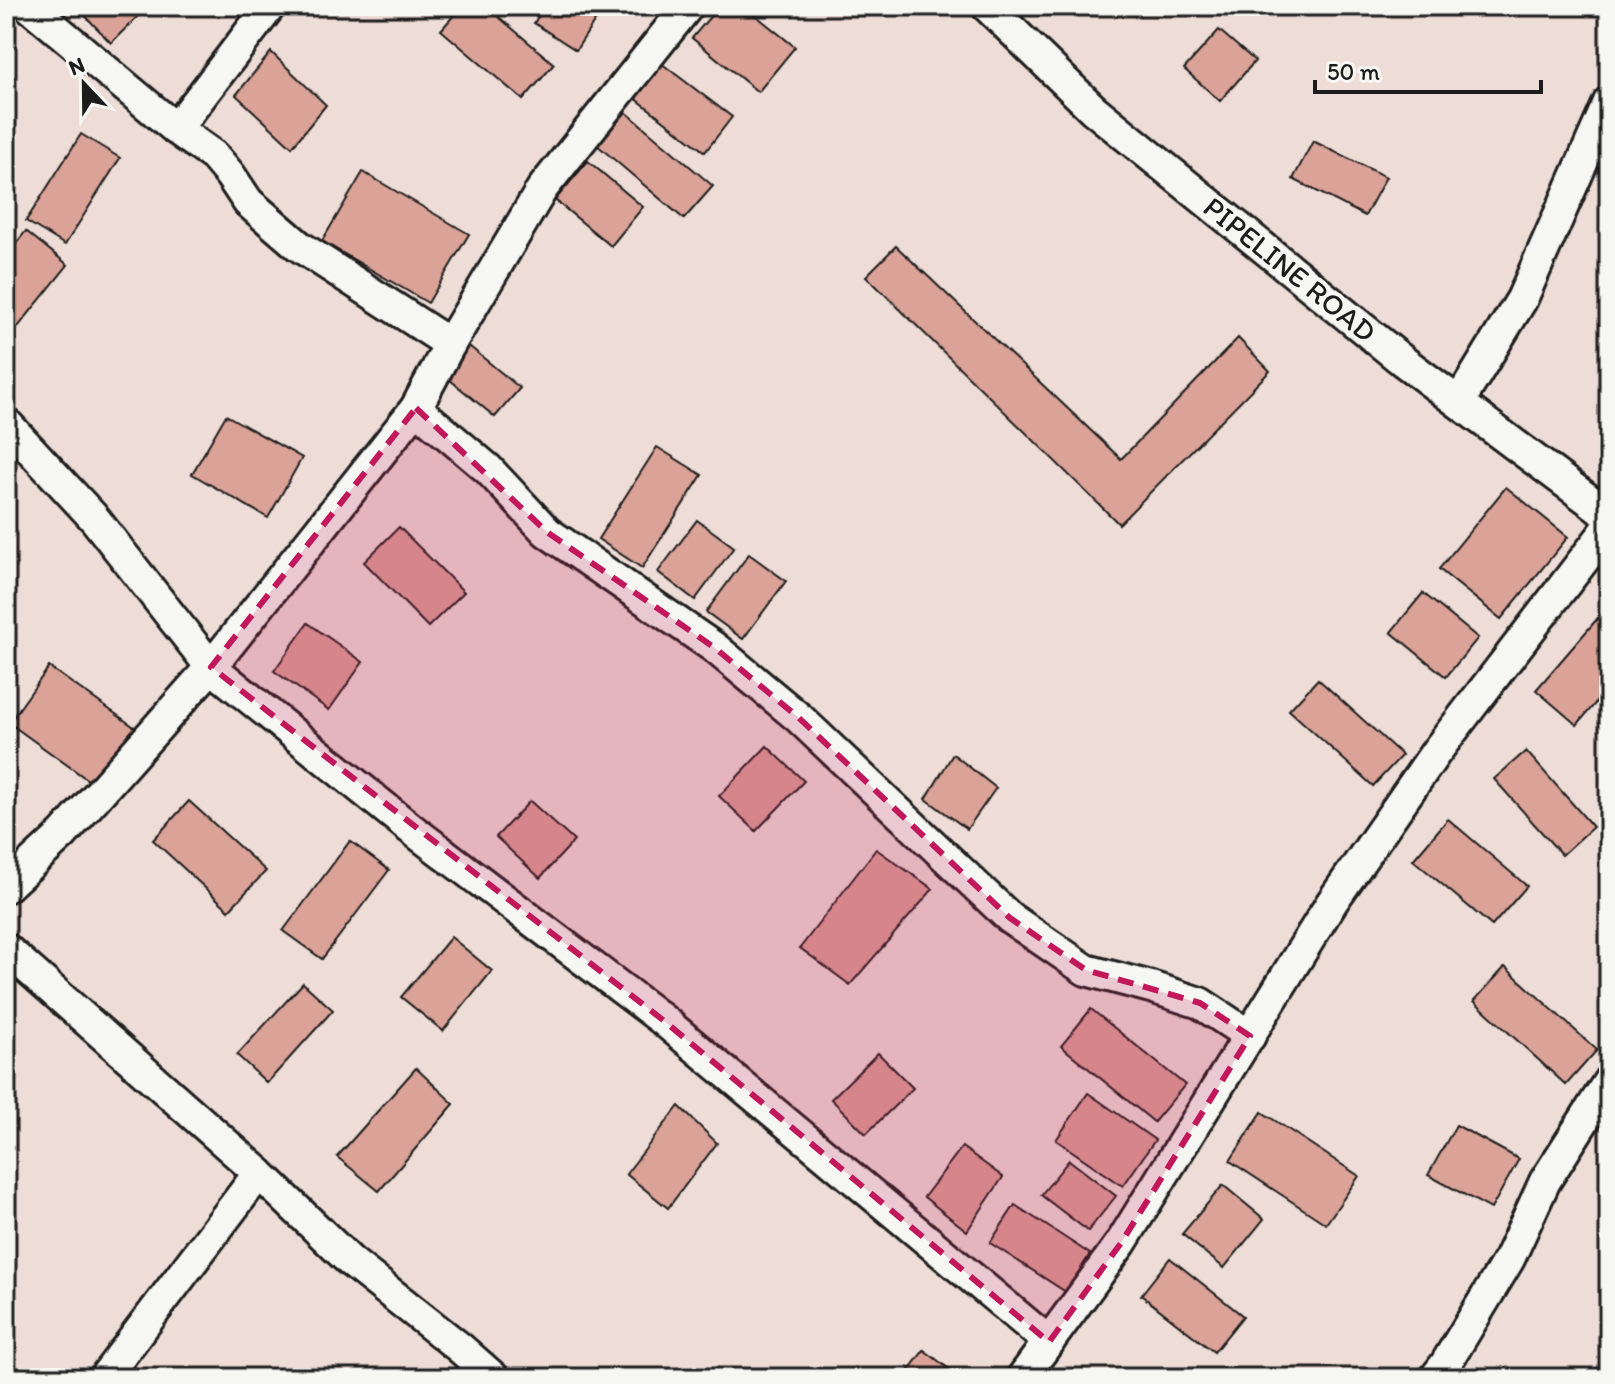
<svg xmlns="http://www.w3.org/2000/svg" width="1615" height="1384" viewBox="0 0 1615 1384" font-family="Itim,sans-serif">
<rect width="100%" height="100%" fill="#eeddd7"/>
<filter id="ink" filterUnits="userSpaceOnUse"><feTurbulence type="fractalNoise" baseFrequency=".0125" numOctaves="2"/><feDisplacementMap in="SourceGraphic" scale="16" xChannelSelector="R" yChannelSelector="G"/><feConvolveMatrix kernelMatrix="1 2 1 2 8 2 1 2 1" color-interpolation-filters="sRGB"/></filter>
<g filter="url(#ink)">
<!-- building -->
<g fill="#dba297" stroke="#1c1c1c" stroke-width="2">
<polygon points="76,6 148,6 111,43"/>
<polygon points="462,6 486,6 554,64 523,100 441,30"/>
<polygon points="545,6 583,6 598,16 576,50 534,23"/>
<polygon points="719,6 744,6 795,47 758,92 692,38"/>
<polygon points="1219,30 1255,61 1220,101 1184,69"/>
<polygon points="271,52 326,105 292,147 236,95"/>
<polygon points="653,57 732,117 705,152 626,91"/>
<polygon points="626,112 713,186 684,219 597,145"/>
<polygon points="81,134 120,158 65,245 26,221"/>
<polygon points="1313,141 1386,177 1365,216 1293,179"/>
<polygon points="588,161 643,207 611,246 555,200"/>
<polygon points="363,172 469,234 428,303 322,241"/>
<polygon points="26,231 68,265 6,342 6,256"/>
<polygon points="896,246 1121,459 1238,338 1270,371 1119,524 866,276"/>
<polygon points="469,346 520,388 495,417 444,375"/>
<polygon points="226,415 302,458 268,518 192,474"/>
<polygon points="657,447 702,475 642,568 598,539"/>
<polygon points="1506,487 1568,537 1501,619 1439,569"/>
<polygon points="697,520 734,547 695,600 658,572"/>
<polygon points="399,527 464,592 428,627 364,562"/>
<polygon points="749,554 786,581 743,639 706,612"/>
<polygon points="1423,593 1478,638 1446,677 1391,632"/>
<polygon points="1609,605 1609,687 1577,725 1536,690"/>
<polygon points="308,623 363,662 329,710 274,671"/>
<polygon points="49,667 147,736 106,793 9,723"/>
<polygon points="1318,679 1402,755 1373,786 1289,710"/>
<polygon points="767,746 804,781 756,831 719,796"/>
<polygon points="1526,751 1593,827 1562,855 1494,779"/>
<polygon points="953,754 996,788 967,829 926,799"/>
<polygon points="189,801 266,871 229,910 153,840"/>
<polygon points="530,801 574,841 540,878 496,837"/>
<polygon points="1448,819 1527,886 1492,926 1413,860"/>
<polygon points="350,841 389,870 322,959 283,931"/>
<polygon points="876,849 933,889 850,985 800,948"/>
<polygon points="451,937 492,971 443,1031 401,997"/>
<polygon points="1505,967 1597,1050 1566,1085 1474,1001"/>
<polygon points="303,983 333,1010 267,1083 237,1055"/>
<polygon points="1091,1009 1185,1085 1154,1122 1061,1046"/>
<polygon points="878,1053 913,1088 866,1134 831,1099"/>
<polygon points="416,1068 454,1104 379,1191 337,1157"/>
<polygon points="1088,1093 1155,1140 1123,1186 1056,1140"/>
<polygon points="679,1106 717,1143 668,1208 626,1174"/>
<polygon points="1262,1112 1359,1176 1326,1224 1230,1161"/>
<polygon points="1456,1125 1519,1159 1491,1209 1428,1175"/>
<polygon points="962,1147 1003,1177 967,1231 924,1197"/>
<polygon points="1069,1160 1116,1196 1088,1231 1041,1195"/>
<polygon points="1223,1185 1264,1219 1224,1268 1182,1234"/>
<polygon points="1015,1205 1090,1254 1066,1292 990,1243"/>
<polygon points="1170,1258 1243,1316 1214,1352 1141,1295"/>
<polygon points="924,1350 961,1378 903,1378"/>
</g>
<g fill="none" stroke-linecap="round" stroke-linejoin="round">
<!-- street casing -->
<g stroke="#1c1c1c" stroke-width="36">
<g id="street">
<polyline points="29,6 176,129 214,156 230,175 248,202 299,246 450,344"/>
<polyline points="987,6 1093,109 1403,361 1609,515"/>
<polyline points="176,129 270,6"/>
<polyline points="1459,402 1522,299 1609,102"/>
<polyline points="416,408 488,469 547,532 715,648 799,718 1010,918 1086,970 1151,987 1200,1003 1250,1036"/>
<polyline points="6,423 94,518 211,667 410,828 663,1020 1049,1342"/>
<polyline points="6,887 63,834 211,667 416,408 450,344 542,189 688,6"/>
<polyline points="6,949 259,1173 350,1261 460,1348 494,1378"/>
<polyline points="104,1378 259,1173"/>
<polyline points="1022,1378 1121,1243 1332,902 1436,752 1609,527"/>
<polyline points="1435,1378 1445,1365 1509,1259 1545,1181 1609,1081"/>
</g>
</g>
<!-- street -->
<use href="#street" stroke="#f6f6f2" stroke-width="30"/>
</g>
</g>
<!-- marked area -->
<path fill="#c2185b" fill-opacity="0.2" stroke="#c2185b" stroke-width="6" stroke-dasharray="16 10" stroke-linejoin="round" d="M 416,408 L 547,532 L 715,648 L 799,718 L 1010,918 L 1086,970 L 1200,1003 L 1250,1036 L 1121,1243 L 1049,1342 L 663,1020 L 211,667 Z"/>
<g text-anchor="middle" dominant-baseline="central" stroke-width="8" stroke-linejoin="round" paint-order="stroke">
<!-- street labels -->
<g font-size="30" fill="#1c1c1c" stroke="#f6f6f2">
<text transform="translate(1290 269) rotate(39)">PIPELINE ROAD</text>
</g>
</g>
<!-- margin -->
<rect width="1615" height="1384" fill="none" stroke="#f6f6f2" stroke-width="32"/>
<rect x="16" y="16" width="1583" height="1352" fill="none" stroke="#1c1c1c" stroke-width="3" filter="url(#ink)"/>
<!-- north arrow -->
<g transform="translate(84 84) rotate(338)" stroke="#f6f6f2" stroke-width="6" paint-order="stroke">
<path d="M0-6L14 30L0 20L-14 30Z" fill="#1c1c1c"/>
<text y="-12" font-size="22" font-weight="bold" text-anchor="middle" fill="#1c1c1c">N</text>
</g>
<!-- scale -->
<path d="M1315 80v12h226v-12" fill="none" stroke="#1c1c1c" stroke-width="4"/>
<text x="1327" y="80" font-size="24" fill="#1c1c1c" stroke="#f6f6f2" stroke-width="6" paint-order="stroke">50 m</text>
</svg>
